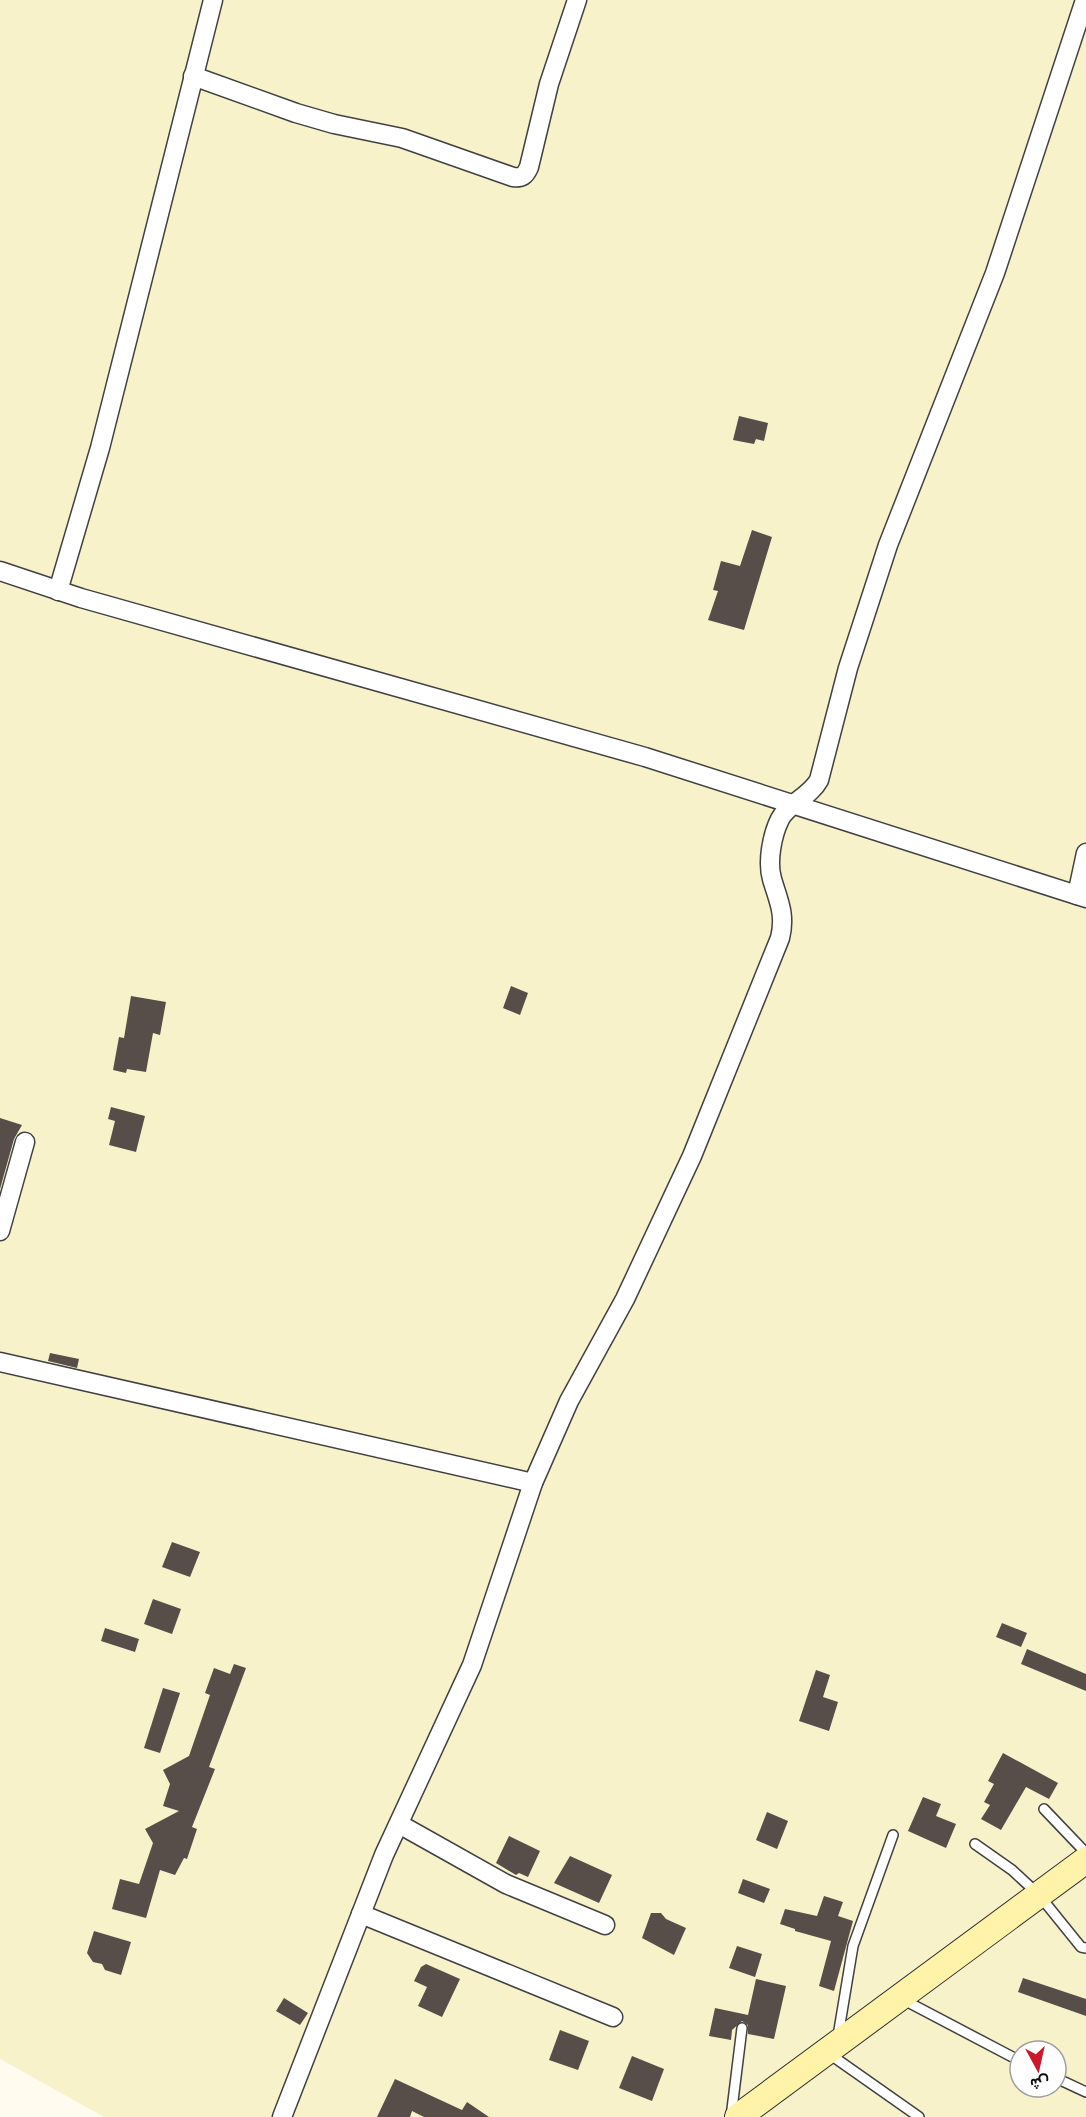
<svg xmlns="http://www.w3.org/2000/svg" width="1086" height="2117" viewBox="0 0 1086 2117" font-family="'Libre Baskerville',Vazirmatn,serif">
<rect width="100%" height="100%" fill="#fffbee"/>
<!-- farmland -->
<path fill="#f8f2cb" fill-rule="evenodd" d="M 0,0 L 1086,0 L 1086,2117 L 104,2117 L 0,2059 ZM 1020,2051 L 1056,2051 L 1056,2087 L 1020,2087 Z"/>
<!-- building -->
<g fill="#574e49">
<polygon points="739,416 768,423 764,441 756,439 754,444 733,440"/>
<polygon points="752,530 772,537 744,630 708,620 718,591 713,590 721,561 740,566"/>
<polygon points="511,986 528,993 520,1015 503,1008"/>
<polygon points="131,996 166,1002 160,1035 153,1033 146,1072 127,1069 126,1073 113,1070 119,1037 124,1038"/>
<polygon points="111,1107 145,1116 136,1152 109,1145 115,1121 108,1119"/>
<polygon points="0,1118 22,1125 14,1139 0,1189"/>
<polygon points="50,1353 79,1359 77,1368 48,1361"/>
<polygon points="172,1542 200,1552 190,1577 162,1567"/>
<polygon points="153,1599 181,1609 172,1634 144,1624"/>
<polygon points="1002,1623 1027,1633 1021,1647 996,1637"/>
<polygon points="105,1628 139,1639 135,1652 101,1641"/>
<polygon points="1027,1649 1086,1674 1086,1691 1021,1664"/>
<polygon points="234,1664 246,1668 209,1767 215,1769 192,1827 197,1829 187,1859 184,1858 175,1875 160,1870 146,1918 112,1909 120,1879 139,1884 153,1843 145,1829 179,1811 163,1806 170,1784 163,1770 189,1756 210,1695 205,1693 214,1668 230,1674"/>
<polygon points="816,1670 830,1675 823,1697 838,1702 829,1731 799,1721"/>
<polygon points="163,1688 180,1693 160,1753 144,1748"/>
<polygon points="1003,1753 1058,1783 1049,1799 1026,1787 1001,1830 981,1819 990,1805 984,1802 994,1784 988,1781"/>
<polygon points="923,1797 941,1804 936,1816 956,1824 946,1848 908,1831"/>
<polygon points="767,1812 788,1821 777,1849 756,1840"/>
<polygon points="509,1836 540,1851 528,1877 519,1873 516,1875 496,1863"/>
<polygon points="570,1856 612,1875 599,1903 554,1883"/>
<polygon points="743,1879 770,1889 764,1903 738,1893"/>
<polygon points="824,1896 843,1902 838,1916 853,1921 834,1991 819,1986 831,1941 795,1931 795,1929 780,1924 785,1909 817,1916"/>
<polygon points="651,1913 661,1913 666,1919 686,1928 674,1955 642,1938"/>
<polygon points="94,1931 131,1942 121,1975 105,1970 102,1964 93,1962 87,1953"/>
<polygon points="737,1946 762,1954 755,1977 729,1968"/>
<polygon points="426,1964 460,1979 442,2017 418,2006 427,1987 414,1981 421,1967"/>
<polygon points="1023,1978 1086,1999 1086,2016 1018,1992"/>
<polygon points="756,1979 786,1986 774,2039 748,2034 748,2025 742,2021 732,2030 731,2040 709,2036 715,2008 748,2015"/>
<polygon points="284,1998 308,2013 300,2025 276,2011"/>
<polygon points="560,2030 589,2041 578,2070 549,2060"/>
<polygon points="632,2056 664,2069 652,2101 619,2088"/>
<polygon points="395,2079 462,2110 467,2102 489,2117 424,2117 412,2111 410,2117 377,2117"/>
</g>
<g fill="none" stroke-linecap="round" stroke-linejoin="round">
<!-- lane casing -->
<g stroke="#414141" stroke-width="12">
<g id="lane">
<polyline points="1044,1809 1086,1853"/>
<polyline points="975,1844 1012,1870 1039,1895 1081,1947 1086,1948"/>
<polyline points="902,1999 1020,2061"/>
<polyline points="838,2036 853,1946 893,1835"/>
<polyline points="828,2053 919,2117"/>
<polyline points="1056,2078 1086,2092"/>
<polyline points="731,2117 742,2028"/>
</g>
</g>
<!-- street casing -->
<g stroke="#414141" stroke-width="21">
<g id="street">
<path d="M 193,76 L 296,113 L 334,124 L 402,138 L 513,177 C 522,178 525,176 529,167 L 549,84 L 577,0"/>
<polyline points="0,571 81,598 645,757 1086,898"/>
<polyline points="58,591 100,448 213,0"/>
<polyline points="1077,895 1086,853"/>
<polyline points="0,1231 25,1142"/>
<polyline points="0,1362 533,1483"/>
<polyline points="399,1824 506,1884 605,1925"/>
<polyline points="361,1914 613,2017"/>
<path d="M 282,2117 L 384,1855 L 472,1665 L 533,1483 L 569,1401 L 625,1299 L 692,1156 L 780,938 C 786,914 778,900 772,879 C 767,862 772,835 780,819 C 788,803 810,797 819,780 L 848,668 L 888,545 L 995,273 L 1085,0"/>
</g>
</g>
<!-- secondary casing -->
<g stroke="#303030" stroke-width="28">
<polyline id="secondary" points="738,2117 1086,1860"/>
</g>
<!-- lane -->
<use href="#lane" stroke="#fff" stroke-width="9"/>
<!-- street -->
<use href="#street" stroke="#fff" stroke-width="18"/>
<!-- secondary -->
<use href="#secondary" stroke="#fff2a9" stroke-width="26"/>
</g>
<!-- north arrow -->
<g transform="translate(1038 2069) rotate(172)"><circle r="28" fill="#ffffff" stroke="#9f9f9f" stroke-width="1.5"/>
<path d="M0-4.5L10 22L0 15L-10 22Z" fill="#ca1929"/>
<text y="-9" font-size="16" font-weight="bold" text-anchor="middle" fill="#0e0e0e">ش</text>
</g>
</svg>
